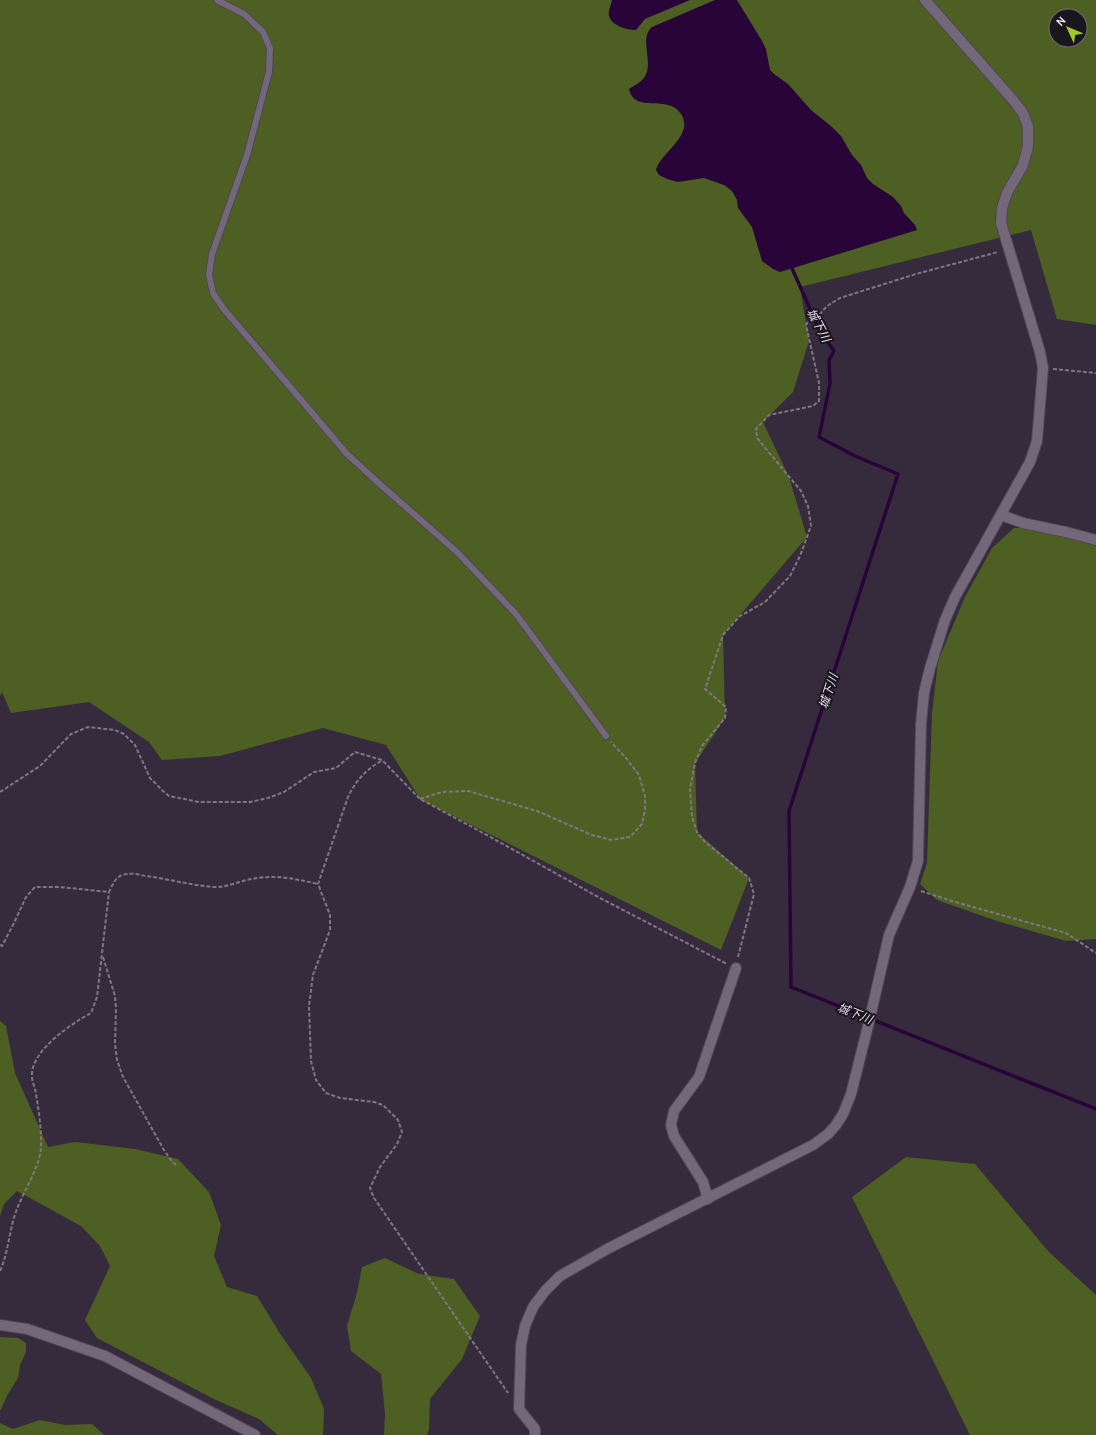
<svg xmlns="http://www.w3.org/2000/svg" width="1096" height="1435" viewBox="0 0 1096 1435" font-family="Cabin,'Noto Sans JP',sans-serif">
<rect width="100%" height="100%" fill="#362b3c"/>
<!-- green -->
<g fill="#4d5f22" fill-rule="evenodd">
<path d="M 0,0 L 1096,0 L 1096,325 L 1057,319 L 1031,230 L 800,287 L 809,341 L 793,392 L 763,422 L 789,477 L 807,537 L 723,635 L 725,718 L 695,763 L 697,832 L 749,878 L 721,950 L 420,799 L 386,745 L 323,728 L 220,756 L 162,760 L 149,742 L 89,702 L 11,713 L 2,692 L 0,696 ZM 1056,16 L 1080,16 L 1080,40 L 1056,40 Z"/>
<polygon points="1014,528 1039,528 1096,546 1096,939 1066,941 994,920 937,900 920,884 927,863 932,713 938,661 965,597 992,548"/>
<polygon points="0,1021 6,1026 15,1073 48,1147 75,1142 135,1149 178,1159 209,1192 221,1225 214,1256 227,1287 257,1296 281,1335 311,1378 324,1409 323,1435 278,1435 259,1419 214,1399 97,1338 85,1320 110,1266 100,1246 81,1226 17,1191 4,1204 0,1216"/>
<polygon points="906,1157 975,1164 1049,1252 1096,1295 1096,1435 970,1435 852,1197"/>
<polygon points="385,1258 419,1274 454,1279 480,1316 462,1359 430,1399 429,1429 427,1435 384,1435 385,1414 381,1374 351,1351 347,1326 357,1293 362,1267"/>
<polygon points="0,1337 18,1338 26,1343 26,1352 20,1365 18,1378 8,1394 0,1411"/>
<polygon points="40,1420 65,1425 92,1424 104,1435 0,1435 0,1423 13,1429"/>
</g>
<!-- water -->
<g fill="#290438">
<path d="M 612,0 L 690,0 L 645,19 L 636,30 C 627,30 612,26 609,16 C 608,11 611,5 612,0 Z"/>
<path d="M 715,0 L 737,0 L 762,41 L 766,49 L 770,70 L 774,74 L 788,84 L 811,110 L 832,127 L 841,136 L 852,155 L 861,165 L 867,178 L 873,184 L 893,197 L 901,206 L 904,213 L 915,225 L 917,230 L 780,272 L 773,269 L 762,261 L 752,227 L 738,208 L 737,200 L 732,191 L 724,185 L 704,178 L 678,182 L 667,179 L 659,175 L 656,170 C 660,153 695,135 681,114 C 668,93 635,115 629,89 C 634,86 641,82 644,78 C 655,63 638,39 652,27 Z"/>
</g>
<g fill="none" stroke-linecap="round" stroke-linejoin="round">
<!-- stream -->
<polyline stroke="#290438" stroke-width="3.5" points="790,264 821,333 834,351 829,360 830,384 819,437 855,456 898,474 789,811 791,987 1096,1109"/>
<!-- service casing -->
<g stroke="#504655" stroke-width="8">
<polyline id="service" points="217,0 244,14 263,32 270,48 269,72 247,155 212,254 209,275 213,293 223,308 347,454 382,486 457,552 516,614 606,736"/>
</g>
<!-- minor casing -->
<g stroke="#504655" stroke-width="12">
<g id="minor">
<polyline points="1001,515 1023,523 1066,532 1096,540"/>
<polyline points="708,1199 703,1182 674,1136 671,1125 674,1111 699,1077 736,968"/>
<polyline points="0,1325 27,1329 105,1356 255,1435"/>
<polyline points="535,1435 535,1429 519,1409 521,1345 525,1326 533,1307 545,1291 560,1276 609,1248 813,1145 828,1134 836,1125 843,1114 851,1094 869,1022 889,935 910,887 918,861 921,724 924,693 930,668 945,620 955,597 1030,462 1037,441 1043,368"/>
</g>
</g>
<!-- tertiary casing -->
<g stroke="#504655" stroke-width="12">
<polyline id="tertiary" points="925,0 1013,100 1023,113 1028,127 1028,146 1023,165 1007,193 1002,208 1001,223 1040,352 1043,368"/>
</g>
<!-- path -->
<g stroke="#7f7684" stroke-width="2" stroke-dasharray="4 2" stroke-linecap="butt">
<polyline points="1053,369 1096,373"/>
<path d="M 381,761 C 366,770 356,780 348,797 L 318,884 L 330,915 L 330,930 L 313,975 L 309,1006 L 311,1061 L 316,1080 L 326,1093 L 340,1098 L 374,1102 L 383,1105 L 398,1120 L 402,1132 L 397,1144 L 380,1167 L 370,1188 L 374,1198 L 508,1393"/>
<polyline points="0,792 40,766 71,734 88,727 115,730 124,734 135,745 150,778 163,791 169,796 199,802 250,802 268,798 284,792 314,772 336,768 355,752 382,760 420,799 485,834 600,898 727,964"/>
<polyline points="420,799 442,792 468,791 537,811 592,835 611,840 630,837 642,824 645,810 645,796 639,775 626,758 611,742"/>
<polyline points="921,891 955,902 1066,933 1096,953"/>
<path d="M 0,945 L 2,946 L 14,923 L 26,897 L 35,887 L 59,887 L 109,892 C 113,883 117,874 128,874 C 134,873 140,875 146,876 C 168,879 190,885 213,887 C 226,888 239,881 252,879 C 275,874 296,879 318,884"/>
<polyline points="103,957 115,996 116,1009 115,1044 117,1060 123,1077 164,1150 170,1159 176,1165"/>
<polyline points="738,957 754,894 749,878 704,841 697,832 692,817 690,789 695,763 702,746 725,718 726,707 705,689 723,635 740,616 765,602 790,576 800,556 811,526 808,506 801,491 757,438 756,429 769,415 813,406 819,401 819,383 806,325 809,320 820,314 827,306 840,298 916,274 998,252"/>
<path d="M 0,1271 C 9,1251 9,1229 17,1209 C 24,1190 40,1167 41,1147 C 42,1132 38,1104 35,1089 C 34,1085 32,1081 32,1077 C 30,1051 71,1024 91,1013 L 97,997 L 109,892"/>
</g>
<!-- service -->
<use href="#service" stroke="#73677a" stroke-width="6"/>
<!-- minor -->
<use href="#minor" stroke="#73677a" stroke-width="10"/>
<!-- tertiary -->
<use href="#tertiary" stroke="#73677a" stroke-width="10"/>
</g>
<g text-anchor="middle" dominant-baseline="central" stroke-width="4" stroke-linejoin="round" paint-order="stroke">
<!-- water labels -->
<g font-size="12" font-style="italic" fill="#eaddf1" stroke="#1a161d">
<text transform="translate(819 325) rotate(62)">城下川</text>
<text transform="translate(828 691) rotate(-72)">城下川</text>
<text transform="translate(855 1013) rotate(22)">城下川</text>
</g>
</g>
<!-- north arrow -->
<g transform="translate(1068 28) rotate(314)"><circle r="19" fill="#1a161d" stroke="#706a73"/>
<path d="M0-3L7 15L0 10L-7 15Z" fill="#a0c92b"/>
<text y="-6" font-size="11" font-weight="bold" text-anchor="middle" fill="#f0e9f4">N</text>
</g>
</svg>
